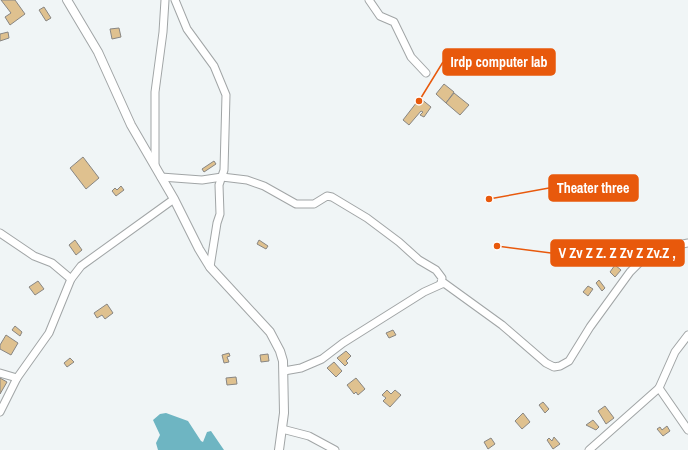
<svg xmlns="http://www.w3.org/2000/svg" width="688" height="450" viewBox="0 0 688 450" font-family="'Archivo Narrow',sans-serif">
<rect width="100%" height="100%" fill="#f0f5f6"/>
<!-- water -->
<polygon fill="#6eb5c2" points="166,413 188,421 201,441 203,442 207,432 211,431 224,450 158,450 156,443 160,435 153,420 160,414"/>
<!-- building -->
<g fill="#dfc18f" stroke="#888683">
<polygon points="1,0 15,0 25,14 10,25 5,17 11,13"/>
<polygon points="44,7 51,18 46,21 39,10"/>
<polygon points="119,28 121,37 112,39 110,29"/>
<polygon points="8,32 9,38 0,41 0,34"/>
<polygon points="444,84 454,92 446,103 436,94"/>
<polygon points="454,93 469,105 460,115 446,103"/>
<polygon points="420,98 431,107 424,117 420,115 423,112 421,111 409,125 403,120"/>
<polygon points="83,157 99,178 86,189 70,168"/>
<polygon points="214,161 216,164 204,172 202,169"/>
<polygon points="121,186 124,190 116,196 112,191 115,188 117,190"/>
<polygon points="75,240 82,250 76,255 69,245"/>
<polygon points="259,240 268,246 266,249 257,244"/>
<polygon points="615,265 621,270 615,277 610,272"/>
<polygon points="599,280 605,288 602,291 596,283"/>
<polygon points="38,281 44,289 35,295 29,287"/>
<polygon points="588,286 593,289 588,296 583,292"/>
<polygon points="107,304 113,313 105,319 102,315 97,318 94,313"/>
<polygon points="15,326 22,332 20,336 12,330"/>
<polygon points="393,330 396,335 389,338 386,333"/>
<polygon points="6,335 18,343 11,355 0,349 0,345"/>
<polygon points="346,351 351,356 346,361 348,363 345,366 337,358"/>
<polygon points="229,353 230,356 227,357 229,362 224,363 222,355"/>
<polygon points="268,354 269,361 261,362 260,355"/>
<polygon points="70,358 74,362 67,367 64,363"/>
<polygon points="334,362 342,371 336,377 327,368"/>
<polygon points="236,377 237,384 227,385 226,378"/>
<polygon points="0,378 7,382 0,394"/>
<polygon points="356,378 365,389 358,395 356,392 354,394 347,385"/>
<polygon points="387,390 391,394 395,390 401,395 390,407 383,401 386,398 382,395"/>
<polygon points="543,402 549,409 545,413 539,405"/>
<polygon points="605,406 614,418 606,424 598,411"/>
<polygon points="523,413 530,422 522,429 515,421"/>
<polygon points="593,420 599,427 596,430 586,425"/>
<polygon points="667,426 670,431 663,436 657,429 660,427 662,430"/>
<polygon points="554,437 560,444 553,449 547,440 549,438 552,441"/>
<polygon points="491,438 495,444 488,449 484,442"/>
</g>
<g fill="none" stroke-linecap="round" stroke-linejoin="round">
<!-- minor casing -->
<g stroke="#a1a5a6" stroke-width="9">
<g id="minor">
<polyline points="175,0 187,29 214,66 226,95 224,170 219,185 220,214 217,223 210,267"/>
<polyline points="369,0 380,16 394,22 411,57 426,73"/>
<polyline points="155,166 155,92 163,32 165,0"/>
<polyline points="161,177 202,180 222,177 247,180 264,186 296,204 314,204 327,196 332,197 367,218 399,242 419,260 436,270 442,278 441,283"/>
<polyline points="0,233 34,256 52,263 71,279"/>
<polyline points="284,371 301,368 322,359 343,343 424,292 444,283 502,325 546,363 554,367 560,366 569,361 590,327 630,272 648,254 659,249 688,243"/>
<polyline points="0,373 17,378"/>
<polyline points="659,388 688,430"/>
<polyline points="0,412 17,378 49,333 71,279 81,266 174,199"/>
<polyline points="282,429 309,436 335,450"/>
<polyline points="589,450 659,388 675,352 688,335"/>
</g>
</g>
<!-- tertiary casing -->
<g stroke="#a1a5a6" stroke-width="10">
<polyline id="tertiary" points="67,0 98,52 131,125 174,199 199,249 210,267 270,332 280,351 283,361 284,413 279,450"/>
</g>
<!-- minor -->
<use href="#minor" stroke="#fff" stroke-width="7"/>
<!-- tertiary -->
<use href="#tertiary" stroke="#fff" stroke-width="8"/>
</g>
<!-- callouts -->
<path fill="none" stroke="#e8590c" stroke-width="1.5" d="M419 101L443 62M489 199L549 188M497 246L551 253"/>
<g fill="#e8590c" stroke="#fff" stroke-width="1.5">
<circle cx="419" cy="101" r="4"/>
<circle cx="489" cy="199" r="4"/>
<circle cx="497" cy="246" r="4"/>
</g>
<g fill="#e8590c" stroke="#e8590c" stroke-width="1.5">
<rect x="443" y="49" width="112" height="26" rx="4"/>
<rect x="549" y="175" width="89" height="26" rx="4"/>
<rect x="551" y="240" width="133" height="26" rx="4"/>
</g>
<g font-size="14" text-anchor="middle" font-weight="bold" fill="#fff">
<text x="499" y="67">Irdp computer lab</text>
<text x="593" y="193">Theater three</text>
<text x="617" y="258">V Zv Z Z. Z Zv Z Zv.Z ,</text>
</g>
</svg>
